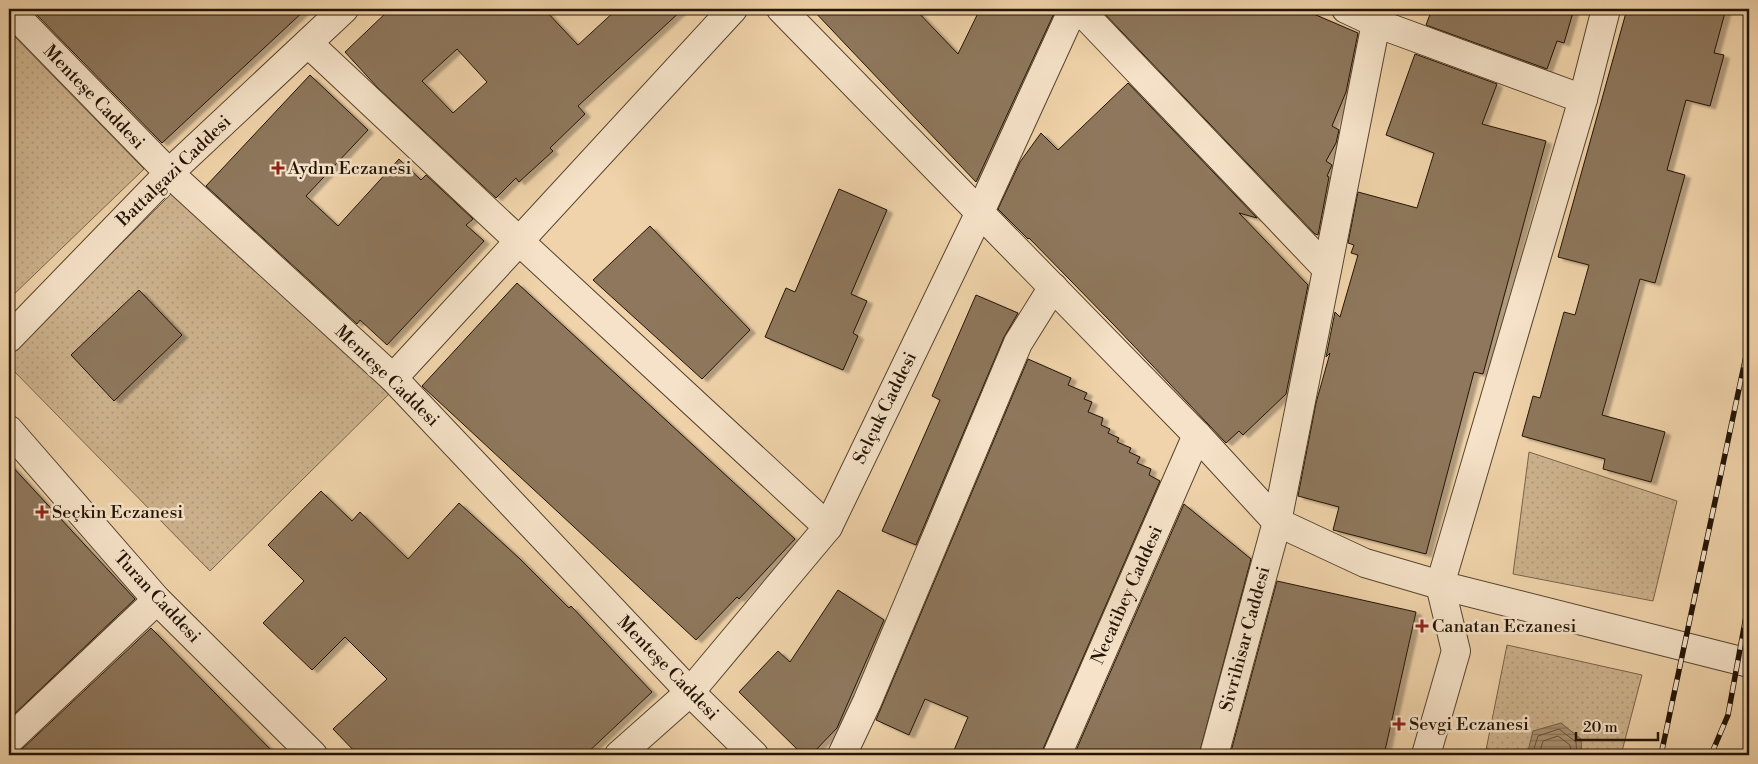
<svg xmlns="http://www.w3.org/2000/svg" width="1758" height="764" viewBox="0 0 1758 764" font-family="'Libre Bodoni',serif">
<defs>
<pattern id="park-dots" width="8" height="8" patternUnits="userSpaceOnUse" patternTransform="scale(1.25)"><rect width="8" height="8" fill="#cdb38e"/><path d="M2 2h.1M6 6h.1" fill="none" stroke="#b09979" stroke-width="1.8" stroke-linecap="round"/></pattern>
<pattern id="water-rules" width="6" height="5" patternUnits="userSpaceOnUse" patternTransform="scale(1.25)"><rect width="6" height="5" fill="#aa9272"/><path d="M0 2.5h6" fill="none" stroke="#8a765c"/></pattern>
<filter id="shadow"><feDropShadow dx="5.5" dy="3" stdDeviation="1" flood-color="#0004"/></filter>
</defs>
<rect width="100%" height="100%" fill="#f0d3aa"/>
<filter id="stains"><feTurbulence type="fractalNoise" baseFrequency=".004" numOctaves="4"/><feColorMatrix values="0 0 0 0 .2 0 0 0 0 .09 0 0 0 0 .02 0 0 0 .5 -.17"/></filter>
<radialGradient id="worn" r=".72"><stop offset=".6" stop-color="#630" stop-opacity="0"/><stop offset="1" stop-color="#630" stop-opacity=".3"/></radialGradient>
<!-- park -->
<g fill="url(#park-dots)" stroke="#78644a">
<polygon points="9,31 144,169 9,299"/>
<polygon points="178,187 391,392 210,571 9,366 9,356"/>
<polygon points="1529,452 1677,501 1653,601 1513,574"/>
<polygon points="1507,645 1642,675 1621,755 1485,755"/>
</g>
<!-- water -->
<polygon fill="url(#water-rules)" stroke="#746046" points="1561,723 1581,739 1582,755 1527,755 1533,731"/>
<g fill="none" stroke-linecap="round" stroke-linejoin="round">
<!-- shore -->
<g stroke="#66533c" stroke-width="1">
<polyline points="1532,755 1538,736 1559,729 1576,742 1577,755"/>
<polyline points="1539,755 1543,741 1558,736 1570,745 1571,755"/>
</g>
</g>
<!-- building -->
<g fill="#8e775b" stroke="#231405" fill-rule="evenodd" filter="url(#shadow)">
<polygon points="31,9 306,9 162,143"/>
<path d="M 390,9 L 544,9 L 578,45 L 617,9 L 683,9 L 578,106 L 585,114 L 550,148 L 553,151 L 519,182 L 516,178 L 496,198 L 378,88 L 345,52 ZM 457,49 L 487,82 L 453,113 L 422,81 Z"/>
<polygon points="812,9 915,9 958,54 980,9 1056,9 976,182"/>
<polygon points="1100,9 1302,9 1358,33 1346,92 1332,126 1339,130 1336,143 1326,161 1332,165 1327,176 1329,177 1318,235 1315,234"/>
<polygon points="1432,9 1574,9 1564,43 1557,41 1547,69 1426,25"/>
<polygon points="1627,9 1726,9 1714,53 1724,55 1710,106 1686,100 1667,170 1685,175 1655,283 1640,279 1602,415 1665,432 1651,482 1603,469 1605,459 1522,436 1533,396 1540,398 1564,312 1575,315 1589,265 1558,257"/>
<polygon points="1415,54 1497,84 1482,124 1546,141 1483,374 1474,372 1426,554 1333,530 1339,507 1298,496 1316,403 1330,353 1326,357 1335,312 1340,317 1358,255 1351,253 1354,245 1348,243 1358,192 1417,208 1434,153 1386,135"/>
<polygon points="310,75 368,130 306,196 338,226 399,159 421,180 426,175 473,219 466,225 484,241 387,345 360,320 357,324 206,186"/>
<polygon points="1128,83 1257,218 1239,213 1308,285 1286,394 1243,435 1239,431 1226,443 1113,324 1029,238 1028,239 998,209 1020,162 1041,133 1058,150"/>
<polygon points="839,189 887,210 851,294 867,301 853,333 858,336 843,370 765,337 786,288 795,292"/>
<polygon points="650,226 750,330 702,379 593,280"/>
<polygon points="517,283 795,539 739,599 737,597 696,640 422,386"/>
<polygon points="139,290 182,335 114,401 71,355"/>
<polygon points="976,295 1018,313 1004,337 916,545 882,531 940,400 932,396"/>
<polygon points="1028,359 1071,378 1068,385 1087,393 1084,399 1092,402 1088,412 1103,418 1101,425 1110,429 1108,433 1119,438 1117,442 1131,448 1129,452 1140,457 1137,463 1151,469 1149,475 1160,481 1043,749 1042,755 952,755 968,717 925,699 909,735 876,720"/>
<polygon points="9,463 135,599 9,719"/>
<polygon points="321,491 352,521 360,512 408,559 459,503 520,559 569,608 571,606 652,692 585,755 358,755 333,729 387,679 345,637 312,670 263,623 304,581 268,545"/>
<polygon points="1184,504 1251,559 1199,755 1074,755"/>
<polygon points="1277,581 1416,612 1384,755 1230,755"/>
<polygon points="838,590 884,620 837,728 811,755 803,755 739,692 778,651 790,662"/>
<polygon points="151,628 276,755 12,755 20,751"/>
</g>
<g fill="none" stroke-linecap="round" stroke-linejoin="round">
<!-- minor casing -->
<g stroke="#56442e" stroke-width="30">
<g id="minor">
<polyline points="9,9 169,173 393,378 690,692 754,755"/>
<polyline points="1079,9 1327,269"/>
<polyline points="1346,9 1376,23 1583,99"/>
<polyline points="308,43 519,241 828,527"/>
<polyline points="393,378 733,9"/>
<polyline points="9,430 157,600 313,755"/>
<polyline points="9,740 157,600"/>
<polyline points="619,755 690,692 828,527 980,212 1073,9"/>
<polyline points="842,755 867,702 1018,343 1053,287"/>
<polyline points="1057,755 1197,435"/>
<polyline points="1214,755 1277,522 1376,23 1381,9"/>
</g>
</g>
<!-- tertiary casing -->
<g stroke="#56442e" stroke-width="30">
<g id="tertiary">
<polyline points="781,9 1197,435 1277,522 1365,563 1440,585 1749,663"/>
<polyline points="9,338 169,173 344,9"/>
<polyline points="1426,755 1456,651 1440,585 1583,99 1606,9"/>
</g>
</g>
<!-- minor -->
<use href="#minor" stroke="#f5e2c8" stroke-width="28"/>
<!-- tertiary -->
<use href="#tertiary" stroke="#f5e2c8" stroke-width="28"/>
<!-- rail casing -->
<g stroke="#231405" stroke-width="5.5">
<g id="rail">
<polyline points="1661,755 1749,342"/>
<polyline points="1711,755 1728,715 1747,611 1749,584"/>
</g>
</g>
<!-- rail -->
<use href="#rail" stroke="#f5e2c8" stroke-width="4" stroke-dasharray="11" stroke-linecap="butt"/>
</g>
<!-- markers -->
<g fill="#8f2418" stroke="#f5e2c8" stroke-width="2">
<path d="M275.5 160.5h5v5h5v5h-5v5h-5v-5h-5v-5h5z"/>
<path d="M39.5 504.5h5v5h5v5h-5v5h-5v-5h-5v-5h5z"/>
<path d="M1419.5 618.5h5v5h5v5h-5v5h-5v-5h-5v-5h5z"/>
<path d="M1396.5 716.5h5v5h5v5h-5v5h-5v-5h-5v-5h5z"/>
</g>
<g text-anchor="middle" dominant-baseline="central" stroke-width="5" stroke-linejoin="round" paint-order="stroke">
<!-- street labels -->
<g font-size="18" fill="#231405" stroke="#f5e2c8">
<text transform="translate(94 97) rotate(46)">Menteşe Caddesi</text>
<text transform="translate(174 171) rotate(-44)">Battalgazi Caddesi</text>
<text transform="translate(387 376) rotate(44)">Menteşe Caddesi</text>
<text transform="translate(885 408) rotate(-64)">Selçuk Caddesi</text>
<text transform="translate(1127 595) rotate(-66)">Necatibey Caddesi</text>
<text transform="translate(157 597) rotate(47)">Turan Caddesi</text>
<text transform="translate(1245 639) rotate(-75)">Sivrihisar Caddesi</text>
<text transform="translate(668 668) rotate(46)">Menteşe Caddesi</text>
</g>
<!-- poi labels -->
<g font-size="18" fill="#231405" stroke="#f5e2c8" text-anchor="start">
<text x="288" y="168">Aydın Eczanesi</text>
<text x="52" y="512">Seçkin Eczanesi</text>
<text x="1432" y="626">Canatan Eczanesi</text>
<text x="1409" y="724">Sevgi Eczanesi</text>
</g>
</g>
<!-- margin -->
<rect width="1758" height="764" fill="none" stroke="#f0d3aa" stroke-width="30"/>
<rect x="10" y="10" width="1738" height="744" fill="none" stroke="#231405" stroke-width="2.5"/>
<rect x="15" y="15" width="1728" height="734" fill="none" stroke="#231405"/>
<!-- scale -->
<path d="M1576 732v8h82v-8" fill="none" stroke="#231405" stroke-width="2.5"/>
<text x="1583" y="732" font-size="15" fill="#231405" stroke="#f5e2c8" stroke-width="4" paint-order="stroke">20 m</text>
<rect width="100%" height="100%" filter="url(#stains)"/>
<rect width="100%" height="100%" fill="url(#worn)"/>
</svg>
